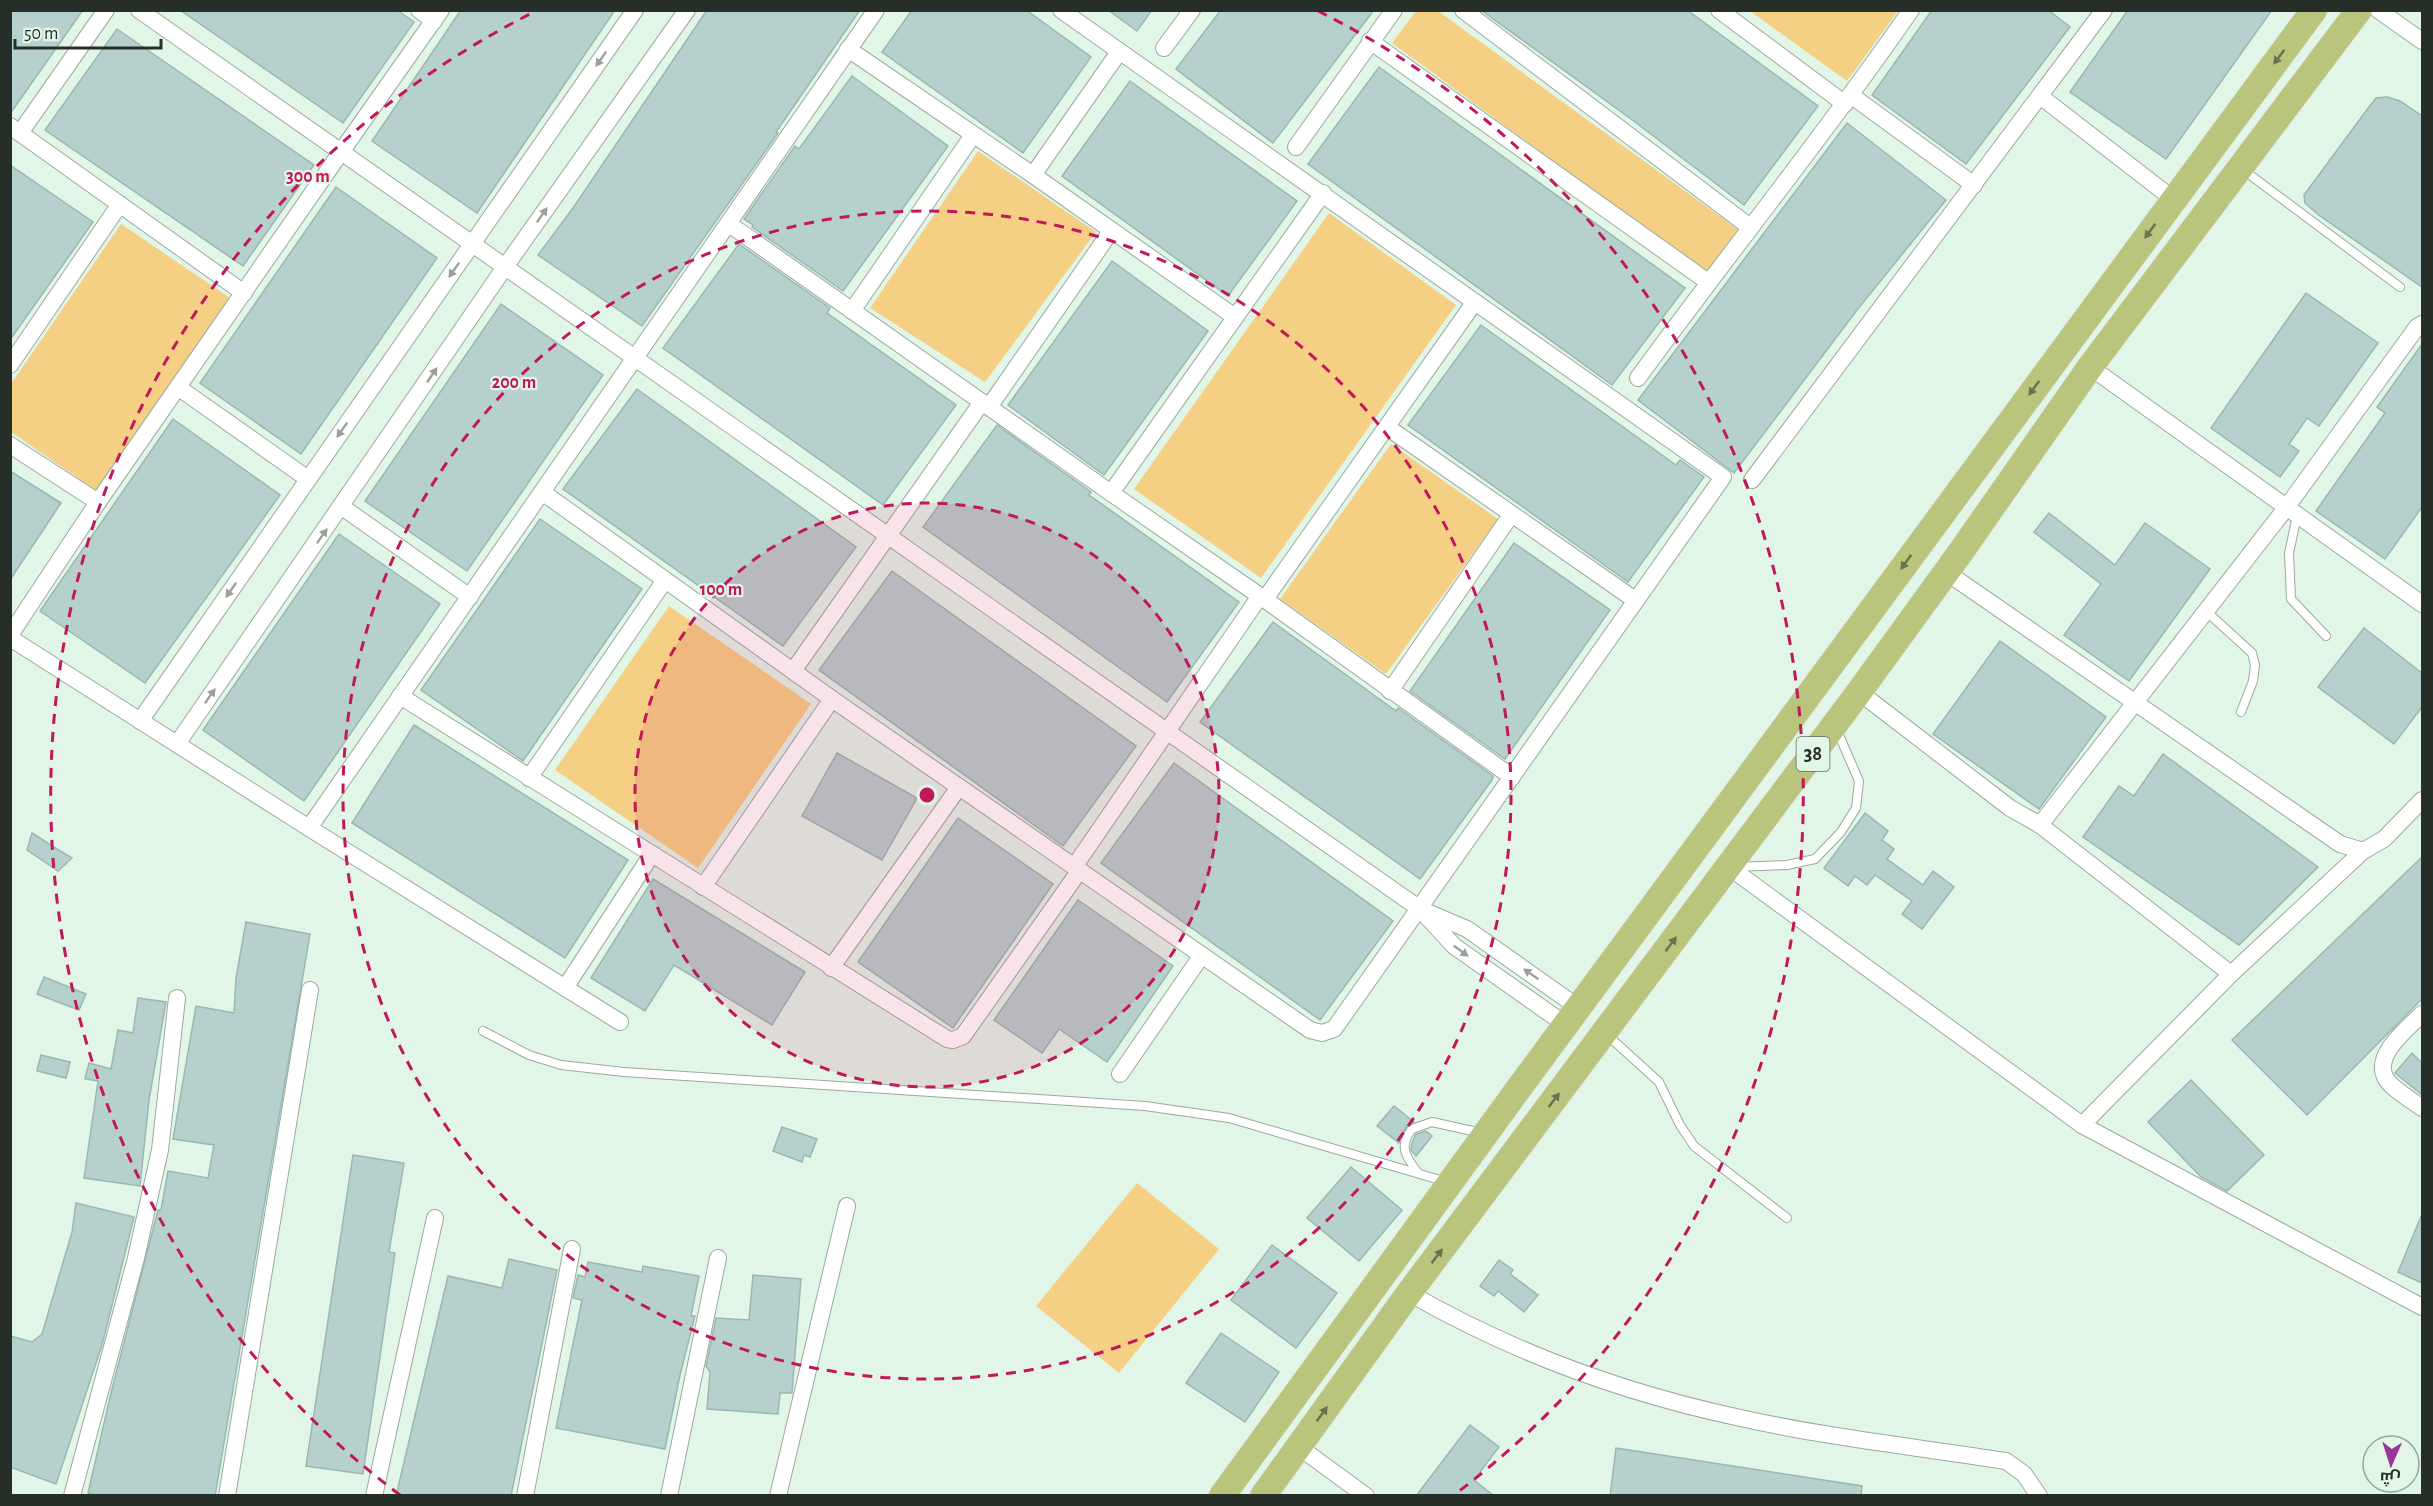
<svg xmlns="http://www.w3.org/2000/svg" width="2433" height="1506" viewBox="0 0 2433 1506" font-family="'Alegreya Sans',Cairo,sans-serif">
<rect width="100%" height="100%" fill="#e2f6e7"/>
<!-- green -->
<g fill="#f4cf84">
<polygon points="1416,11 1438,11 1740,231 1708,274 1392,43"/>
<polygon points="1750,11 1898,11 1847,81"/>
<polygon points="978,151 1096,232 985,382 870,308"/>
<polygon points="1329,213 1456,305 1261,578 1134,489"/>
<polygon points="121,224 230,298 97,491 11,432 11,384"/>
<polygon points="1391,444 1498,519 1386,674 1280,599"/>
<polygon points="669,606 811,704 698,868 555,770"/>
<polygon points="1137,1183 1219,1249 1119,1373 1036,1306"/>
</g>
<!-- building -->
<g fill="#b6d0cd" stroke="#9cb6b3" stroke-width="1.5">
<polygon points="10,10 83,10 10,114"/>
<polygon points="180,10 397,10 414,22 343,123"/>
<polygon points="461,10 615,10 477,213 372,141"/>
<polygon points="707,10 860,10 776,132 778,133 642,326 538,255 573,208"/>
<polygon points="912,10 1026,10 1091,57 1023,153 882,52"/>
<polygon points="1108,10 1152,10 1137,31"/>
<polygon points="1221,10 1374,10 1273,143 1176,69"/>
<polygon points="1481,10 1687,10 1818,106 1744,205 1631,119"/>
<polygon points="1932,10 2048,10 2070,27 1966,164 1872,95"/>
<polygon points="2128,10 2272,10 2166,159 2070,92"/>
<polygon points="117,29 314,165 243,266 45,130"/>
<polygon points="1379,67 1685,288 1612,385 1308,164"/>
<polygon points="852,76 948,146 843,291 752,227 753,225 744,219 795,146 799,149"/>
<polygon points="1130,81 1297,201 1228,296 1062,176"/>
<polygon points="2387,97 2400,101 2422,116 2422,287 2320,216 2305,203 2304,195 2366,111 2376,98"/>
<polygon points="1847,123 1946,200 1857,310 1734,473 1638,400"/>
<polygon points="10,165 93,222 10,340"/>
<polygon points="336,187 437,258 301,454 200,383"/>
<polygon points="739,244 830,308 827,313 956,405 883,505 663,348"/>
<polygon points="1112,261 1208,331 1104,475 1008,405"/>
<polygon points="2306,293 2378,343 2319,426 2307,418 2289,444 2299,451 2280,477 2211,428"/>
<polygon points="501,304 603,375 467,571 365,501"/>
<polygon points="1481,325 1676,465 1680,460 1704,477 1628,582 1408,425"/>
<polygon points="2422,344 2422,507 2385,559 2316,511 2385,413 2377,407"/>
<polygon points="637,389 856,547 783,646 563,489"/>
<polygon points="173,419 280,495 145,683 40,611"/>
<polygon points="997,425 1091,492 1089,495 1239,602 1167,702 923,527"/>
<polygon points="10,471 61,503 10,580"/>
<polygon points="2049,513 2115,565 2145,523 2210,569 2129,681 2064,635 2101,584 2034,532"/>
<polygon points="540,519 642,589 523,761 421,690"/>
<polygon points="339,534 440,604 304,801 203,730"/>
<polygon points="1514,543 1610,610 1505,759 1410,691"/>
<polygon points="892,571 1136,746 1063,846 819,670"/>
<polygon points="1273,622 1396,711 1398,708 1493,776 1492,780 1420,879 1200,722"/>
<polygon points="2364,628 2422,673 2422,707 2394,744 2318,687"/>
<polygon points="2000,641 2106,717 2039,809 1933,734"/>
<polygon points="414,725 628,860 565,958 352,823"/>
<polygon points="837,753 917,798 882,860 802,816"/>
<polygon points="2163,754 2318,867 2239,945 2083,837 2119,786 2134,796"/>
<polygon points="1174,763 1393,921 1320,1020 1101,863"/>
<polygon points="1865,813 1888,831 1882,840 1894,849 1887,859 1923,885 1933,871 1954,887 1922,929 1902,914 1912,901 1875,875 1867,885 1855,876 1848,886 1824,868"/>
<polygon points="958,818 1053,884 953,1028 858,962"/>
<polygon points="32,833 57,849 72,858 58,871 27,850"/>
<polygon points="2422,857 2422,999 2307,1115 2232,1040"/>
<polygon points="653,879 805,972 772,1025 674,965 645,1011 591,978"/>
<polygon points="1078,900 1173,966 1107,1062 1059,1029 1042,1053 994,1020"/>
<polygon points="246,922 310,934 215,1496 98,1496 88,1493 111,1393 158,1210 161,1210 168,1171 208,1178 214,1145 173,1139 196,1006 234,1013 236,978"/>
<polygon points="44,977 86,994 79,1010 37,994"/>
<polygon points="138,998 166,1002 149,1100 140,1186 84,1178 98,1081 85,1079 89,1063 111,1069 118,1030 133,1033"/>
<polygon points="2412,1053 2422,1063 2422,1095 2395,1073"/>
<polygon points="41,1055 70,1062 66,1078 37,1071"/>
<polygon points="2191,1080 2264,1155 2227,1191 2201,1177 2148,1122"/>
<polygon points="1394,1106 1414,1122 1407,1125 1399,1143 1377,1126"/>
<polygon points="782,1127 817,1139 810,1157 804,1155 802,1162 773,1151"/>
<polygon points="1426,1131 1432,1136 1416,1156 1411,1150 1412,1143 1416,1134"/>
<polygon points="353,1155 404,1163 389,1252 395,1253 363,1474 306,1466"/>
<polygon points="1351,1167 1402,1210 1359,1261 1307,1218"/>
<polygon points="76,1203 134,1217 102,1345 56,1484 10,1467 10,1336 32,1342 42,1334 72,1232"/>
<polygon points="2422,1214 2422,1283 2398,1272"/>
<polygon points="1272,1245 1337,1293 1296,1348 1231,1300"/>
<polygon points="509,1259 557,1270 511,1496 396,1496 448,1276 502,1288"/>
<polygon points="1499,1260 1513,1270 1510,1274 1538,1295 1524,1312 1498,1291 1494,1296 1480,1286"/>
<polygon points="588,1262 642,1272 643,1266 699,1276 691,1316 695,1316 680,1375 665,1449 556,1428 582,1300 573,1298 578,1275 585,1277"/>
<polygon points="753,1275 801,1279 792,1393 780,1393 778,1414 707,1409 710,1372 706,1366 716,1318 749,1320"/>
<polygon points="1221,1333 1279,1372 1245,1422 1186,1383"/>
<polygon points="1470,1425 1499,1447 1474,1480 1494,1496 1416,1496"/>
<polygon points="1616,1448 1862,1486 1861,1496 1610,1496"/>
</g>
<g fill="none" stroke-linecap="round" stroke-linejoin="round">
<!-- lane casing -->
<g stroke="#99ab9e" stroke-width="10">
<g id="lane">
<polyline points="2242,169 2400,287"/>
<polyline points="2297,516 2289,553 2291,599 2326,636"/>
<polyline points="2206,611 2252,653 2255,665 2253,681 2241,712"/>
<polyline points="1734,867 1787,865 1815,859 1841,832 1856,808 1859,781 1836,728"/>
<polyline points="483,1031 529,1055 561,1065 624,1072 1145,1106 1229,1118 1447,1182"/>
<polyline points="1605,1033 1659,1082 1680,1125 1694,1146 1787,1218"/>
<path d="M 1418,1173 C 1406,1157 1398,1146 1412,1129 L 1432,1122 L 1482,1133"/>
</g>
</g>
<!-- street casing -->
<g stroke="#99ab9e" stroke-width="18">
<g id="street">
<polyline points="139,10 1420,909 1467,929 1579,1008"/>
<polyline points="419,10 434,21"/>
<polyline points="1463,10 1750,227"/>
<polyline points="1719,10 1845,104"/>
<polyline points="2378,10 2422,41"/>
<polyline points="1370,41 1708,282"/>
<polyline points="1164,48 1192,10"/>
<polyline points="848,49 1033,175 1235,317"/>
<polyline points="1852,96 1974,185"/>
<polyline points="2040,96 2173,199"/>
<polyline points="10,126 244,293"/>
<polyline points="20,133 106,10"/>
<polyline points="1296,147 1394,10"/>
<polyline points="1033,175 1119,52"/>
<polyline points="729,224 1111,493 1260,596 1512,777"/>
<polyline points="852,311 973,135"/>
<polyline points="10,365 120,204"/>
<polyline points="2090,367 2422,604"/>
<path d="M 1638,378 C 1728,254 1824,136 1911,10"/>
<polyline points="179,388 308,479"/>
<polyline points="989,407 1111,231"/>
<polyline points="1387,427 1635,600"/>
<polyline points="10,445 98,502"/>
<polyline points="1752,480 2104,10"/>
<polyline points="542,492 832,699 1310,1030 1322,1033 1334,1029 1723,477 1061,10"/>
<polyline points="1111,493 1323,193"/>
<polyline points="342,507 470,597"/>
<polyline points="1946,572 2340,844 2363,851"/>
<polyline points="1265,599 1474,303"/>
<polyline points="10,635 98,502 341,152 441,10"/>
<polyline points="10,638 309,828 620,1022"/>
<polyline points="793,671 982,402"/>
<polyline points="1390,691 1511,515"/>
<polyline points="1859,692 2010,808 2040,825 2231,974"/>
<polyline points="400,696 947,1039 953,1040 963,1036 1080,870"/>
<polyline points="140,721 635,10"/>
<polyline points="177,744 505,267 687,10"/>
<polyline points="529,778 665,580"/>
<polyline points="2040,825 2286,508 2417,327 2422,324"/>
<polyline points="309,828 876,10"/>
<polyline points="1074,867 1260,596"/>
<polyline points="1729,867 2082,1125 2422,1307"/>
<polyline points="703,887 832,699"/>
<polyline points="1420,909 1454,946 1566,1025"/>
<polyline points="831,968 959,787"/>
<polyline points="565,988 652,854"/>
<path d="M 2422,1014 C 2408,1028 2374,1054 2385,1077 C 2390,1088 2413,1101 2422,1108"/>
<polyline points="1120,1074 1202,955"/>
<polyline points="2082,1125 2231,974 2363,851 2384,839 2422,800"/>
<path d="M 1409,1293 C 1512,1352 1620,1392 1736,1417 C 1824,1437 1916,1447 2006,1461 L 2024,1474 L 2039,1496"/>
<polyline points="1299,1447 1366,1496"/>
<polyline points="72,1496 136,1258 160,1150 177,998"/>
<polyline points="227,1496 310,990"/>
<polyline points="374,1496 435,1218"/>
<polyline points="525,1496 572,1249"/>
<polyline points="669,1496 718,1258"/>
<polyline points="778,1496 847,1206"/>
</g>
</g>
<!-- primary casing -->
<g stroke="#d8d9d8" stroke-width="27">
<g id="primary">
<polyline points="1222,1496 1522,1084 2314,10"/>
<polyline points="1263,1496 1409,1293 1859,692 1960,553 2090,367 2359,10"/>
</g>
</g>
<!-- lane -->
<use href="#lane" stroke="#fff" stroke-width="8"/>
<!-- street -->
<use href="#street" stroke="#fff" stroke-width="16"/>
<!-- primary -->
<use href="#primary" stroke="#b9c57d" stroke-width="26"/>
</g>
<!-- one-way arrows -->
<defs><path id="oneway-solid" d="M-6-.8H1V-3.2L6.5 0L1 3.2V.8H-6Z" transform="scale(1.5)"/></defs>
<g fill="#68724e">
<use href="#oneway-solid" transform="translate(2279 57) rotate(127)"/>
<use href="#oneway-solid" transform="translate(2150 231) rotate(126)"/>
<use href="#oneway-solid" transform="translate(2034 388) rotate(126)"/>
<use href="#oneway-solid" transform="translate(1906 562) rotate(126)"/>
<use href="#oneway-solid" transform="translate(1671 944) rotate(-53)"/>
<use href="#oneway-solid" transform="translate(1554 1100) rotate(-53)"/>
<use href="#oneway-solid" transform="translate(1437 1256) rotate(-53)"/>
<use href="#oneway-solid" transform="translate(1322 1414) rotate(-54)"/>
</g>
<g fill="#9da19e">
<use href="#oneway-solid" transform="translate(601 59) rotate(125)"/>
<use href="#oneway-solid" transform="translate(542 215) rotate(-55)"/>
<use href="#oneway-solid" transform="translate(454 270) rotate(125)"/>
<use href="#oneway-solid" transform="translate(432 375) rotate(-56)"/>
<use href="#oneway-solid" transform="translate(342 430) rotate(125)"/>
<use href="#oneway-solid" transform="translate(322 536) rotate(-55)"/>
<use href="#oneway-solid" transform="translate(231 590) rotate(125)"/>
<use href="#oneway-solid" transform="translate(210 696) rotate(-55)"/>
<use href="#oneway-solid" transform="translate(1461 951) rotate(36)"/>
<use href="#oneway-solid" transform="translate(1531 974) rotate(-145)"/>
</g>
<!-- distance rings -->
<circle cx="927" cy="795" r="292" fill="#c2185b" fill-opacity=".12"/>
<g fill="none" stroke="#c2185b" stroke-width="3" stroke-dasharray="10 8">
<circle cx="927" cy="795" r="292"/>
<circle cx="927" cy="795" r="584"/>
<path d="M400 1495A876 876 0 0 1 536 11M1318 11A876 876 0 0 1 1454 1495"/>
</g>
<g text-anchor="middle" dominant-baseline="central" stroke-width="4.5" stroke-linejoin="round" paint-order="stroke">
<!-- shield labels -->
<rect fill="#e2f6e7" stroke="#5e6a61" stroke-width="1.5" x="1796.5" y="737" width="33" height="34" rx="4.5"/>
<g font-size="20" font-weight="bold" fill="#262e28">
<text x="1813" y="754">38</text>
</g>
</g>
<circle cx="927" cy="795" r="9" fill="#c2185b" stroke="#e2f6e7" stroke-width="3"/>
<g font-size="18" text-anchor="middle" font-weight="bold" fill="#c2185b" stroke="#e2f6e7" stroke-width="4.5" stroke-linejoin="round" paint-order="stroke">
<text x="308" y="182">300 m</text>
<text x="514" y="388">200 m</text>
<text x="721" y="595">100 m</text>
</g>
<!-- border -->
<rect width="2433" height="1506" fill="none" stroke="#262e28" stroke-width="24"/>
<!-- north arrow -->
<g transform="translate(2391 1464) rotate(183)"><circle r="28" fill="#e2f6e7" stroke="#97a69b" stroke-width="1.5"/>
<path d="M0-4.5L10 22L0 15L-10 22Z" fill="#99359b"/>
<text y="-9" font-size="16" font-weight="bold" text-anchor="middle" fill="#262e28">ش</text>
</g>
<!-- scale -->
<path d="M15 39v9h146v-9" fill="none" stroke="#262e28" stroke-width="3"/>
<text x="24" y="39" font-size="18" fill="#262e28" stroke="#e2f6e7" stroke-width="4.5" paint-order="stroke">50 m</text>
</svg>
